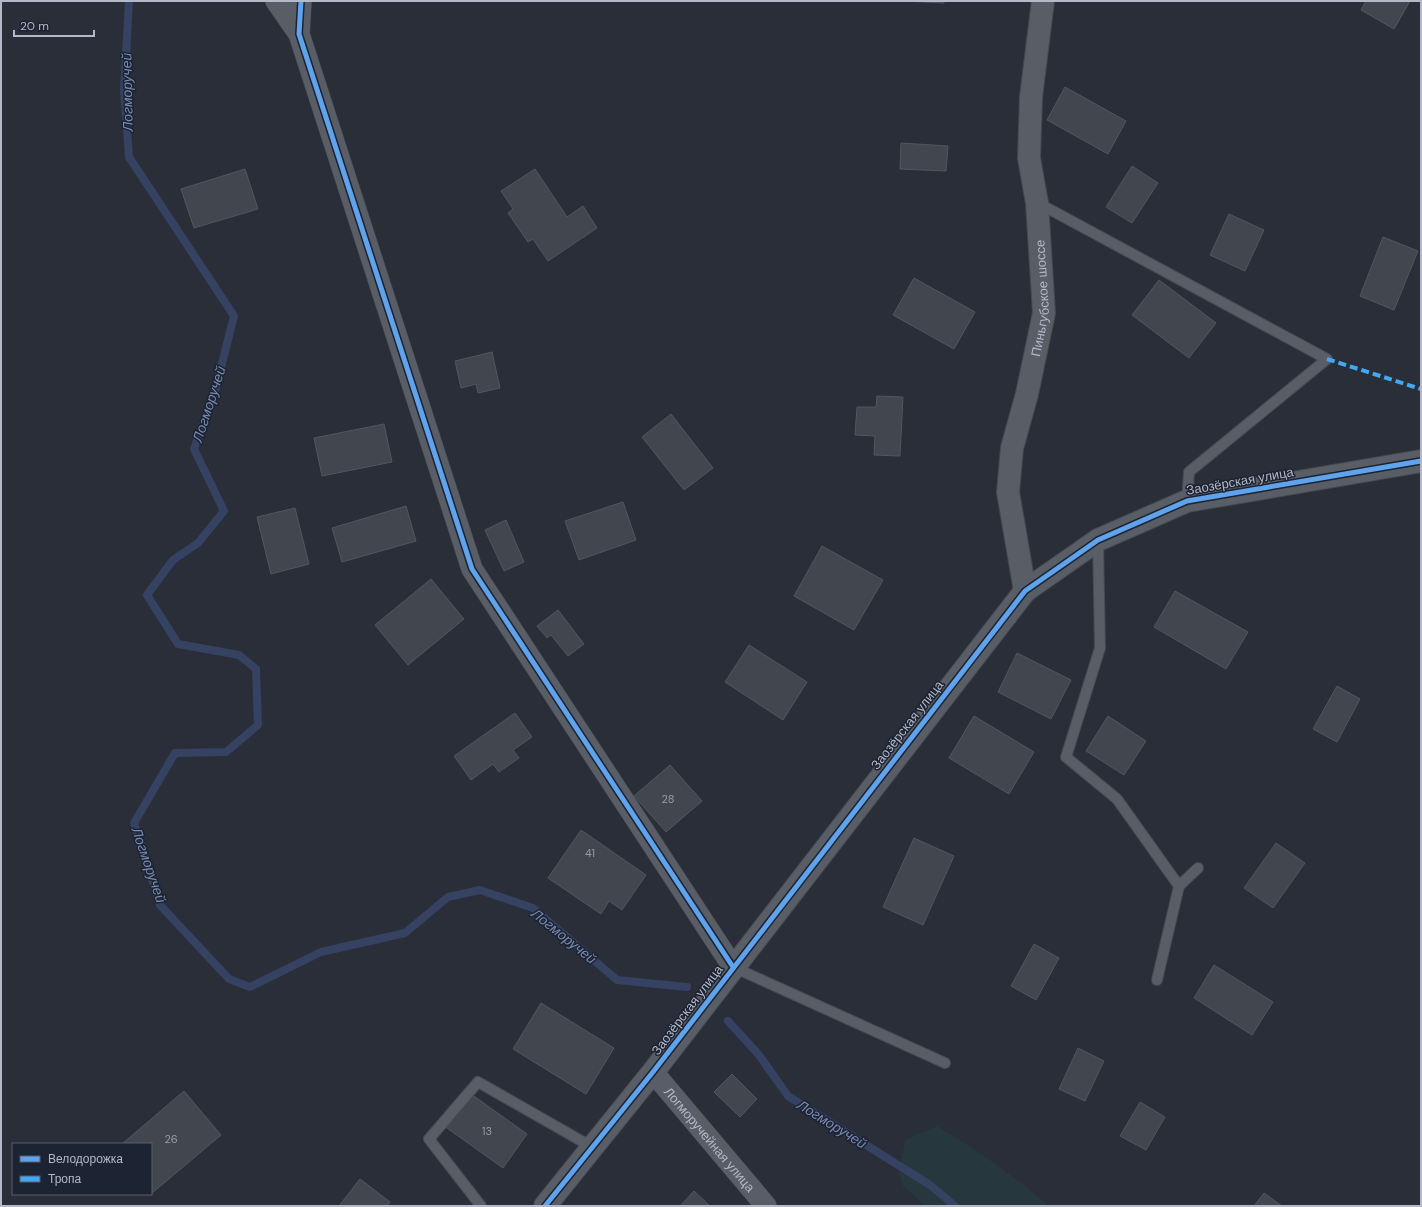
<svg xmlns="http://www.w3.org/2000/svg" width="1422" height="1207" viewBox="0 0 1422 1207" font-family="'DM Sans',sans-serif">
<rect width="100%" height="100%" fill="#292e38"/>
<!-- green -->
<path fill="#26373e" d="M 937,1126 C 978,1150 1013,1176 1050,1206 L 925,1206 L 903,1186 L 899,1173 L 905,1140 Z"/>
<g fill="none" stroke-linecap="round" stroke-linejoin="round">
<!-- stream -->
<g stroke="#354261" stroke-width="8">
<polyline points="129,1 124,90 129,157 234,316 215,391 194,449 224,511 198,543 173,560 147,595 178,644 239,655 256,669 258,725 226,752 175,753 134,823 160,905 229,979 250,987 321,952 405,933 448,897 480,890 533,908 617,980 687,987"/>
<polyline points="728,1021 759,1055 788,1096 930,1185 955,1206"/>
</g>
</g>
<!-- building -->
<g fill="#42464e" stroke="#51565f">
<polygon points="904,1 944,1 944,3"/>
<polygon points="1366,1 1410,1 1394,29 1361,10"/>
<polygon points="1065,87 1126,121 1108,154 1047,120"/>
<polygon points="901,143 948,146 946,171 900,169"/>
<polygon points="1132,166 1158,183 1132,223 1106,207"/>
<polygon points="245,169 258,209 194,228 181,189"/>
<polygon points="535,169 567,217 583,206 597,228 548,261 533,239 528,242 508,213 513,209 501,191"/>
<polygon points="1229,214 1264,230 1245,271 1210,255"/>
<polygon points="1383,237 1418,251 1394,310 1360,296"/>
<polygon points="914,278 975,312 954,349 893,315"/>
<polygon points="1159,280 1216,323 1189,358 1132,315"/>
<polygon points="492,352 500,388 478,393 476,384 461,388 455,361"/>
<polygon points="877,396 903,397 900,456 874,455 875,436 855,435 857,407 876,407"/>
<polygon points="671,414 713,468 684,490 642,437"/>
<polygon points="384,424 392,462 322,476 314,438"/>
<polygon points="623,502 636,540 579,560 565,521"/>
<polygon points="406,506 416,541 342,562 332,528"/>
<polygon points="295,508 309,564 271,574 257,517"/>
<polygon points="506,520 524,562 504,571 485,530"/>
<polygon points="822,546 883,580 854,630 794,596"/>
<polygon points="431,579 464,619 408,665 375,625"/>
<polygon points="1175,591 1248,632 1226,669 1154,627"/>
<polygon points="558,610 584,644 568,656 551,635 547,638 537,626"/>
<polygon points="749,645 807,682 783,720 725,682"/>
<polygon points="1017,653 1071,680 1051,719 998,692"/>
<polygon points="1337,686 1360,699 1337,742 1313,729"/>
<polygon points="515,713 532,737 513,750 519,758 499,772 493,764 471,780 454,756"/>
<polygon points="974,716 1034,752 1009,794 949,758"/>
<polygon points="1108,716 1146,741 1124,775 1086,751"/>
<polygon points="670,765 702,801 666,832 634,796"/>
<polygon points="581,830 646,875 622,910 609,901 601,914 548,878"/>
<polygon points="914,838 954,856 923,925 883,907"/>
<polygon points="1276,843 1305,863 1273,908 1244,888"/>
<polygon points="1034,944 1059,958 1036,1000 1011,986"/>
<polygon points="1214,965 1273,1002 1252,1035 1194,998"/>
<polygon points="541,1003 614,1048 586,1094 513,1049"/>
<polygon points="1078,1048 1104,1061 1085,1101 1059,1089"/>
<polygon points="732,1074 757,1099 740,1117 714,1092"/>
<polygon points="184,1091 221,1135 151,1194 151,1144 122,1144"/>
<polygon points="471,1094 527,1134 503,1168 447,1128"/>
<polygon points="1140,1102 1165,1117 1146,1150 1120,1136"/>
<polygon points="360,1179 390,1202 387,1206 339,1206"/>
<polygon points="694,1191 710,1206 680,1206"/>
<polygon points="1264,1193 1282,1206 1254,1206"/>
</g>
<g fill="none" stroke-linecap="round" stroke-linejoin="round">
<!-- service casing -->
<g stroke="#454951" stroke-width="12">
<g id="service">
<polyline points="1038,203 1327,359 1189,472 1187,501"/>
<polyline points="1098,540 1100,648 1066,757 1117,799 1179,886"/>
<polyline points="733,967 945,1063"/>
<polyline points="1157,980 1179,886 1198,868"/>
<polyline points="481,1206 429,1139 478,1082 592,1147"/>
</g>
</g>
<!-- minor casing -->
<g stroke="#454951" stroke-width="22">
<g id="minor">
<polyline points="276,1 299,34"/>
<polyline points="301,1 299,34 472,569 733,967"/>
<path id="s1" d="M 653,1072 L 766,1206"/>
</g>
</g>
<!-- tertiary casing -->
<g stroke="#454951" stroke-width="24">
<g id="tertiary">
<path id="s2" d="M 1025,591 L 1008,492 L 1012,448 L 1027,394 L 1044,313 L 1037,203 L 1029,158 L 1031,97 L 1043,1"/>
<polyline points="545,1206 653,1072 1025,591 1098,540 1187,501 1421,461"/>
</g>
</g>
<!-- service -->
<use href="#service" stroke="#595d66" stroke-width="10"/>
<!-- minor -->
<use href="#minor" stroke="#595d66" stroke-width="21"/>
<!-- tertiary -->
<use href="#tertiary" stroke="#595d66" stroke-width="22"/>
<!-- quiet -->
<polyline stroke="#3fa9f5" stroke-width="4" stroke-dasharray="8 4" stroke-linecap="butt" points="1327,359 1421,389"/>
<!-- cycleway casing -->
<g stroke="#1c2332" stroke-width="8">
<g id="cycleway">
<polyline points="301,1 299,34 472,569 733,967"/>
<polyline points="545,1206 653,1072 1025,591 1098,540 1187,501 1421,461"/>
</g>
</g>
<!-- cycleway -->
<use href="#cycleway" stroke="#60a3ed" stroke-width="5"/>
</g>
<g text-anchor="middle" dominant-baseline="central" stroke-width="3" stroke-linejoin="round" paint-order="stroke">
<!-- number labels -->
<g font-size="11" fill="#979caa">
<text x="668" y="799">28</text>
<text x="590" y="853">41</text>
<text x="487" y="1131">13</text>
<text x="171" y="1139">26</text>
</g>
<!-- street labels -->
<g font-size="13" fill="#b3b9c9" stroke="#1c2332">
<text stroke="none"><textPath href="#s2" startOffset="298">Пиньгубское шоссе</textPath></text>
<text transform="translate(1240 481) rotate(-10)">Заозёрская улица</text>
<text transform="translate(907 725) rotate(-52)">Заозёрская улица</text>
<text transform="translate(687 1010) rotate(-53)">Заозёрская улица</text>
<text stroke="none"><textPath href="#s1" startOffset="88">Логморучейная улица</textPath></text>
</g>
<!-- water labels -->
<g font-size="14" font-style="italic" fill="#7a8bb2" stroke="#1c2332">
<text transform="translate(127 92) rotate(-91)">Логморучей</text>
<text transform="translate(209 404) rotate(-72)">Логморучей</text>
<text transform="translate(149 865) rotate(71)">Логморучей</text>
<text transform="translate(564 936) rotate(39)">Логморучей</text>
<text transform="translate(832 1124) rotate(32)">Логморучей</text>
</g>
</g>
<!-- border -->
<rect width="1422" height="1207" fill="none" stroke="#b3b9c9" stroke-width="4"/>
<!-- legend -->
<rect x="12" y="1143" width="140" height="52" fill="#1c2332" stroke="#585f6e"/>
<rect x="20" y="1156" width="20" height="6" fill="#60a3ed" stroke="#585f6e"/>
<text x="48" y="1163" font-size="12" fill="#b3b9c9">Велодорожка</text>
<rect x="20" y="1176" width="20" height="6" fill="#3fa9f5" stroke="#585f6e"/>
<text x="48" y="1183" font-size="12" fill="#b3b9c9">Тропа</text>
<!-- scale -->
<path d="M14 30v6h80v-6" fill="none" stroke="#b3b9c9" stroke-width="2"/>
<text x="20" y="30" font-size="12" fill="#b3b9c9" stroke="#1c2332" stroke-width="3" paint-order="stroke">20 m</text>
</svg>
